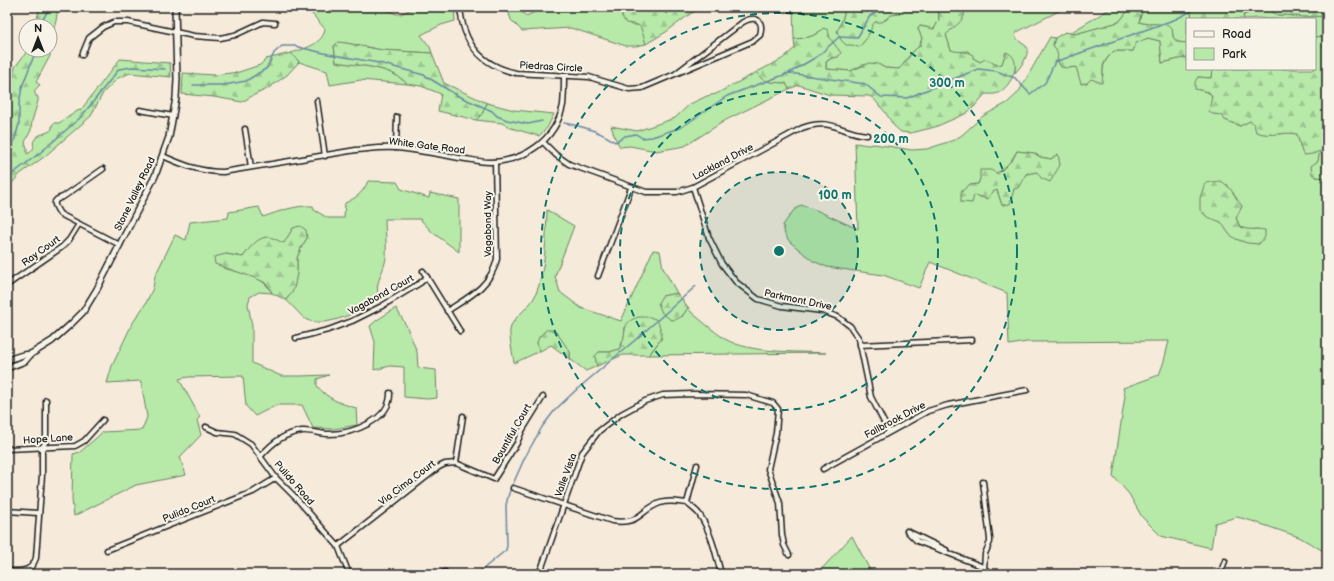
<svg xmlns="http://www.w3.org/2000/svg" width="1334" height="581" viewBox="0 0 1334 581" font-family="'Balsamiq Sans',sans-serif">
<defs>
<pattern id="forest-firs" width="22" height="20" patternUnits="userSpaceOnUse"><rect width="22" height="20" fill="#b7e9a9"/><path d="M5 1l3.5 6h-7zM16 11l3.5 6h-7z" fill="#9dc791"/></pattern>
</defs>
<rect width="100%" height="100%" fill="#f6eada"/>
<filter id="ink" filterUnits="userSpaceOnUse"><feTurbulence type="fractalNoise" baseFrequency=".025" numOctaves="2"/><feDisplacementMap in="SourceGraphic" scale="8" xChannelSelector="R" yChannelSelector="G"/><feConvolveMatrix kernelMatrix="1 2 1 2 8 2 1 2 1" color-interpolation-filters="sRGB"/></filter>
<g filter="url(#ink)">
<!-- green -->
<g fill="#b7e9a9" stroke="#6a8262" fill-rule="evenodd">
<path d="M 306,7 L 381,7 L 396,14 L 401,14 L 415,7 L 454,7 L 455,21 L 441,25 L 421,35 L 430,47 L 432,53 L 382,50 L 346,43 L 334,46 L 336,62 C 359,66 391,66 407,84 L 361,80 L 330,85 L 327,71 L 299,62 L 291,53 C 304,49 323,44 325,29 Z"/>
<polygon points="507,7 517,7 526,16 546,7 624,7 622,17 631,25 639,25 642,28 646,44 636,46 626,46 571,28 522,31 511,20"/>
<path d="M 793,7 L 846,7 L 841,24 L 852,45 L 859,47 L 870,32 L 871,25 L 875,22 L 886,20 L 890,15 L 900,13 L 906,7 L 938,7 L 939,20 L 934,29 L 920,26 L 918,29 L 922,38 C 919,50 915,48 909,56 C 905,61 904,65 899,69 L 885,68 L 878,64 L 862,65 L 851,71 L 826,69 L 826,62 L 832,58 L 838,57 L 840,53 L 823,28 C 815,37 807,38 794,39 Z"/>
<path d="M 964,7 L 1007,7 L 1010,9 L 1014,7 L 1062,7 L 1063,9 L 1017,32 L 1015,36 L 1018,40 L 1027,47 C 1029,57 1021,66 1015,73 L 1015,68 L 1006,52 L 1002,64 C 996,66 993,64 989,60 L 980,62 L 973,58 L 968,51 L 956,52 L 951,50 L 946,35 C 952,26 966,21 964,7 Z"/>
<polygon points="1113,7 1131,7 1119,22 1087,31 1075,34 1070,33"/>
<path d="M 1147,7 L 1192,7 L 1191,12 L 1192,19 L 1187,19 L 1187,43 L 1177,42 L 1173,37 L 1172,28 C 1164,22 1149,26 1139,22 L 1142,11 Z"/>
<path d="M 1262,9 L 1270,11 L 1278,15 L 1286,15 L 1304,17 L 1327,16 L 1327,36 L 1315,37 L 1315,19 L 1266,19 C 1258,17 1252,19 1244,19 L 1243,16 L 1251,11 Z"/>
<path d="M 1050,37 L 1055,38 L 1053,45 L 1067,68 L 1076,67 L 1090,79 L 1103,76 C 1102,64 1106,59 1114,51 L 1133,51 L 1136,43 L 1148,38 L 1160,41 L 1162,63 L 1187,57 L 1187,69 L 1212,69 L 1211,78 L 1198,77 L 1196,89 C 1216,94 1212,94 1213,114 L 1221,115 L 1225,120 L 1240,126 L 1249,121 L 1280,134 L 1289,132 L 1297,134 L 1302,152 L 1320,150 L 1316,177 L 1327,178 L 1327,553 L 1299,537 L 1252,521 L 1237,517 L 1215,523 L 1211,548 L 1161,536 L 1142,517 L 1129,494 L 1113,476 L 1125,396 L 1123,388 L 1159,375 L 1164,361 L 1169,341 L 1027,342 L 1009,345 L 1007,293 L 930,262 L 919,288 L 883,275 L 827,267 L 813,261 L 790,242 L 785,235 L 783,225 L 794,210 L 801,205 L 816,210 L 858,229 L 855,143 L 868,145 L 874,144 L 912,150 L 927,149 L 954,140 L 962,135 L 983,116 L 1007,103 L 1018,93 ZM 1017,151 L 1034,153 L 1040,157 L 1051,159 L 1058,154 L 1037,172 L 1026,174 L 1002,205 L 997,190 L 991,193 L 988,199 L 974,195 L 969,185 L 978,184 L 980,179 C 999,173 1007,169 1017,151 ZM 1227,184 L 1236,200 L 1242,206 L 1236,218 L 1240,227 L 1248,230 L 1258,229 L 1259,244 C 1234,241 1235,239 1221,222 Z"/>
<path d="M 757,72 C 761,84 776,82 786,83 L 789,89 L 726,120 L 685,146 L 656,151 L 630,146 L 620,147 L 615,138 L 611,126 L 637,131 L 675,118 L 690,104 L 707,96 L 716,94 Z"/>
<polygon points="487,103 514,110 554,114 547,128 539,136 511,128 502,123 476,120 482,114"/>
<path d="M 368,181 L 397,182 L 401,189 L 429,198 L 430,193 L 459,199 L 459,252 L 432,232 L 420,219 L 385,219 C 385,231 387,244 386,257 C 385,271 372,285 380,298 C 363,310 325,330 305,319 C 303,318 290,303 286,300 L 292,292 L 297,273 L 297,258 L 301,248 L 307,238 L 293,228 L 284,244 L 269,237 L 250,248 L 243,257 L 226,254 L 223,268 C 241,273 263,275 272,293 L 259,292 L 250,297 L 248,304 L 252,326 L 252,363 L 281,376 L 300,376 L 329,375 L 317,379 L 317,386 C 328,399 339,403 356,408 L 357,425 L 333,429 L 313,428 L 302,405 L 277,405 L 255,416 L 246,406 L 243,376 L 188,377 L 179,379 L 200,417 L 197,420 L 201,435 L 180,457 L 186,475 L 136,485 L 74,516 L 72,500 L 73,454 L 80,452 L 103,432 L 142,430 L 147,417 L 141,381 L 107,383 L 112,366 L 132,324 L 146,303 L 153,288 L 155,276 L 175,235 L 186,240 L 190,222 L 228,218 L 229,212 L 259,207 L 263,217 C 280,211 296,205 313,206 L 314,210 L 328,218 L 344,218 L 345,203 C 356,198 363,193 368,181 Z"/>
<path d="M 547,210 L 574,226 L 555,276 L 560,292 L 581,308 L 621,321 L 653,250 L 660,251 L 663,268 L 677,293 L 662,296 L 682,317 L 688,307 L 691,312 C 702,321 713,331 725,339 C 751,354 796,351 826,353 L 649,355 L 662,338 L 625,327 L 624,338 L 619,349 L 610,352 L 599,352 L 595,356 L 597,366 L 586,371 L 570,359 L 570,352 L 563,344 L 537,343 L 540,351 L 514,363 C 513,355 509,337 510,330 C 511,318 530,308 535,296 C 546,271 546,237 547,210 Z"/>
<polygon points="396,308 407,327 417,352 418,368 436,370 437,398 427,399 404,397 404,367 390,366 374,370 375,342 370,326 377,320"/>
<polygon points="852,536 872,574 817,574"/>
</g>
<!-- forest -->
<g fill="url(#forest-firs)" stroke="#6a8262">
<path d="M 40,7 L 58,7 L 56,21 L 51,39 L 50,56 L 36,82 L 40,85 C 35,89 32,92 38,97 L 38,101 L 32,121 L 31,130 L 25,142 L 27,148 L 27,154 C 39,148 30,145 35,139 C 39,133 48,134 52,129 L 52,125 L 54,123 L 59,123 L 79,110 L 80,111 L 120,59 L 170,63 L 171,77 L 130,73 L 118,78 L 103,93 L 91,116 L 44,157 L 20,174 L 7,189 L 7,137 L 9,128 L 10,115 L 9,92 L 15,67 L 28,50 L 50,50 L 50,26 L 35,26 Z"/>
<polygon points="624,7 634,10 655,10 657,7 663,7 666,14 672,7 702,7 690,14 666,32 646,44 641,28 638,25 626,23 622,17"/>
<path d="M 846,7 L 854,7 L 859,12 L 861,12 L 866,7 L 906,7 L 900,14 L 891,15 L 882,22 L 875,22 C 871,26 872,29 869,33 C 867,39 863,43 859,47 L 852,45 L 846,45 L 841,40 L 837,31 L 841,24 Z"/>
<path d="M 938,7 L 964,7 C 968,21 953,26 946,35 L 951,50 C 959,53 965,50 973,55 L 973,58 L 980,62 L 985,59 C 992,60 994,67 1002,64 L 1006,52 C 1025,59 1011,87 998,93 C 993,95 990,94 985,94 L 973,108 L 965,114 L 935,127 L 911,133 L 901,132 L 894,126 L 885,112 L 873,98 L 869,96 L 830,95 L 799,85 L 789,89 L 786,83 C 776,82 761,84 757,72 L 782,59 L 795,48 L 794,39 C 807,38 815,37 823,28 L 828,30 L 830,38 L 841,53 L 838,57 L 831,58 L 826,62 L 826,69 L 851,71 L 869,63 L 878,64 L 885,68 L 899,69 C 907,62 910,52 920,46 L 922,38 L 918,29 L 920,26 L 934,29 L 939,20 Z"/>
<path d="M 1131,7 L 1147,7 L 1142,11 L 1139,22 C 1149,26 1164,21 1172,28 L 1173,37 L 1177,42 L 1187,43 L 1187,57 L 1162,63 L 1160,41 L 1148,38 L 1136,43 L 1133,51 L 1114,51 C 1100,64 1104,66 1102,83 L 1091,79 L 1087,83 L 1081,84 L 1076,67 L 1067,68 L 1061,67 L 1057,60 C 1059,54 1056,50 1053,45 L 1055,38 L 1065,32 L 1075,34 L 1119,22 Z"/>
<path d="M 1192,7 L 1291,7 C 1304,11 1314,7 1327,7 L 1327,16 L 1304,17 L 1286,15 L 1278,15 L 1270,11 L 1262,9 L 1251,11 L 1243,15 L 1244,19 L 1192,19 L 1191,12 Z"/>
<path d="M 1327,36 L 1327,178 L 1316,177 L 1312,174 L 1311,166 L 1318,161 L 1320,151 L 1313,154 L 1304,155 L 1302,152 L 1297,134 C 1282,131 1273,138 1256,132 L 1254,124 L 1250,121 L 1240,126 L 1225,120 L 1221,115 L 1213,114 L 1209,111 L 1212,96 L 1209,92 L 1195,89 L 1195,82 L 1198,77 L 1211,78 L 1212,69 L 1315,69 L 1315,37 Z"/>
<path d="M 338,42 L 346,43 L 382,50 L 432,53 L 444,83 L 487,103 L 482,114 L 476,120 L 438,111 L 441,94 L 421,86 L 407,84 C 392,66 359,66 336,62 L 334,46 Z"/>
<polygon points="291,53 299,62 287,75 267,89 252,96 242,102 214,97 182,94 183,73 214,75 239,72 260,65 266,59"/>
<polygon points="1017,151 1034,153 1040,157 1051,159 1058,154 1060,165 1050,182 1041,178 1037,172 1026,174 1018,188 1014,189 1010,204 1002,205 997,190 991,193 988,199 974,195 972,203 961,202 961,192 969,185 978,184 980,179 980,170 991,170 998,174 1013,159"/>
<path d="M 1220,181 C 1232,186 1234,197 1242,206 L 1236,218 L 1240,227 C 1249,231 1255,228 1265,230 L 1265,237 L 1259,244 L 1247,243 L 1236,239 L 1229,234 L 1221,222 L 1207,217 L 1200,210 L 1200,198 L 1205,183 Z"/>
<path d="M 300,226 L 306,230 L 307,238 L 301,248 L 297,258 L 297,273 L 294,289 L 286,300 L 272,293 L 269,287 L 264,282 L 255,278 L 215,264 L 214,257 L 226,254 L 243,257 C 249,249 257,237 268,237 C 273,237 280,242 284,243 L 293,228 Z"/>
<path d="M 677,293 L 688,307 C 683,316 681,319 671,320 L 662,313 L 658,303 L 662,296 Z"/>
<path d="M 639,317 L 650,317 L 657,320 C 666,339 659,340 649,355 L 623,355 L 597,366 L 595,356 L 599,352 L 610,352 L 619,349 C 621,345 624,340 624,336 C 626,324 626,321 639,317 Z"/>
<polygon points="546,330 552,330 557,333 570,352 570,359 551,345 540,351 537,343 539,337"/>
</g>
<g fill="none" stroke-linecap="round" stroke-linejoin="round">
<!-- stream -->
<g stroke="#6988a1" stroke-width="1.5">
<polyline points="42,26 43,19 50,7"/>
<polyline points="789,73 865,84 881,97 907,98 978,69 996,71 1015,78 1030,94 1045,83 1055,62 1176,19 1199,7"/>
<polyline points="193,85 224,85 246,81 267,68 274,53 282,46 294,46 328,54 379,63 424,75 458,96 492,111 497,116 507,120 528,124 542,121"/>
<path d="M 564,123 C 582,126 600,131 615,142 L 621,139 L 625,136 L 636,134 L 642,138 L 652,137 L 682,127 L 727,96 L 789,73 L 818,56 L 839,37 L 857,38 L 870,16 L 885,7"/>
<polyline points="7,162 14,142 19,124 19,104 22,87 36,50"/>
<polyline points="7,178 41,152 81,117 119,69 132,67 165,69"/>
<polyline points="477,574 506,550 507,546 506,505 509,493 525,457 542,427 555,410 575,391 634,341 696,286"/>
</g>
<!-- minor casing -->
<g stroke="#1c1c1c" stroke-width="7">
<g id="minor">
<path d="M 460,7 C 463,43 480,65 516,73 L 589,77 L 629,89 L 642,88 L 753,41 L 760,35 C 764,20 756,15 743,22 L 675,74"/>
<polyline points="82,55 89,38 103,27 114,22 128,22 194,36 220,38 235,35 263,22 275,23"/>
<polyline points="317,101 325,156"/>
<polyline points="140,110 173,116"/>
<polyline points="245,129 251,167"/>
<path d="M 543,142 L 556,155 L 569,164 L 646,192 L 677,192 L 693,187 L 802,128 C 831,117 841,133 867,135"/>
<polyline points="396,148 397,117"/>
<path d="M 163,156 C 183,165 201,172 223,172 L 356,150 C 369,149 382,147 396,148 C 417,150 438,154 459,158 C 469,159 479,162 489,162 C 524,162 556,140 563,105 C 564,95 564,85 564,75"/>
<path d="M 103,169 L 63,197 C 51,200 54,205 60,214 L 120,245"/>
<polyline points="693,187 709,238 722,264 736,282 758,299 782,306 822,311 838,317 850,326 859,339 871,397 889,432"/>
<polyline points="423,271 460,331"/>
<polyline points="598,276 631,188"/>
<polyline points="7,285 62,247 69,240 79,224"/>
<path d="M 447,311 C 469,297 491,286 497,259 L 495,162"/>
<polyline points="296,338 328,330 352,321 382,306 420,283 427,277"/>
<polyline points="860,345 972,340"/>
<polyline points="206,427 217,432 235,434 251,444 276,478 297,499 338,546 349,574"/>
<polyline points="7,449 75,446 84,441 103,420"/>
<path d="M 261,456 C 271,444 285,433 302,431 C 310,430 321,434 329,434 C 352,434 391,420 390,393"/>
<polyline points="456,463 463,416"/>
<polyline points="823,469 928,411 948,405 1027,390"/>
<polyline points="983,482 990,539 990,542 985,554 984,569"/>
<path d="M 513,488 L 612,521 C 641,525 638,511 660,503 C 669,500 678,502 687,503 L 697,465"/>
<path d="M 687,503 C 691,507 696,510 699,514 C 711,531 716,554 721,574"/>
<polyline points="7,511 38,513"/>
<polyline points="907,531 917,541 981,566 991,574"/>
<polyline points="909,532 946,550"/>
<polyline points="338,546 439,467 445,464 456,463 494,479 517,443 522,431 543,397"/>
<polyline points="107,550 253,492 276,478"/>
<path d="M 7,571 C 21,571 31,573 36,558 L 42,475 L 42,448 L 46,441 L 46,400"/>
<polyline points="440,574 445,572"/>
<polyline points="538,574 542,567 582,453 599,431 621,414 645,401 663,395 693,394 746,395 773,403 778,409 776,433 768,469 780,503 782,535 784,545 789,555"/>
<polyline points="1220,574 1225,561"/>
</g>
</g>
<!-- tertiary casing -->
<g stroke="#1c1c1c" stroke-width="8">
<g id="tertiary">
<polyline points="7,360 23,355 31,354"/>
<polyline points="7,368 25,361 31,354 52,341 71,324 83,312 97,289 155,176 169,137 176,98 177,79 175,7"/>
</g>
</g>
<!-- minor -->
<use href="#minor" stroke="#f7f3e8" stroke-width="4"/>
<!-- tertiary -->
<use href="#tertiary" stroke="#f7f3e8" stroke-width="5"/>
</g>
</g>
<!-- distance rings -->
<circle cx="779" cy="251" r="79" fill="#0f766e" fill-opacity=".12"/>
<g fill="none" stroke="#0f766e" stroke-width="2" stroke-dasharray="7 5">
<circle cx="779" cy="251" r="79"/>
<circle cx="779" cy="251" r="159"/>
<circle cx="779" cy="251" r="238"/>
</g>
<g text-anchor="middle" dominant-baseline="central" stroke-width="4" stroke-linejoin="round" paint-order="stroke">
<!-- street labels -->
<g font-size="10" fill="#1c1c1c" stroke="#f7f3e8">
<text transform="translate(551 67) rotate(3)">Piedras Circle</text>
<text transform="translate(427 146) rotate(7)">White Gate Road</text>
<text transform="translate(723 162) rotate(-28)">Lackland Drive</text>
<text transform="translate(135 194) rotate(-64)">Stone Valley Road</text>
<text transform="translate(488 224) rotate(-90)">Vagabond Way</text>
<text transform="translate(41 251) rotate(-36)">Ray Court</text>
<text transform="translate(381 295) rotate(-29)">Vagabond Court</text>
<text transform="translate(798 300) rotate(12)">Parkmont Drive</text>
<text transform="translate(895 420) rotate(-28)">Fallbrook Drive</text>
<text transform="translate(512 434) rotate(-60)">Bountiful Court</text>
<text transform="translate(48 439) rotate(-4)">Hope Lane</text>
<text transform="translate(566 475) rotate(-70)">Valle Vista</text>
<text transform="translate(294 483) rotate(49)">Pulido Road</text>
<text transform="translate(407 483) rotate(-37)">Via Cima Court</text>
<text transform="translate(189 509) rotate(-22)">Pulido Court</text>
</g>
</g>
<circle cx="779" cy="251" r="6" fill="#0f766e" stroke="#f7f3e8" stroke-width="2"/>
<g font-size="12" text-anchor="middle" font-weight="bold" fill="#0f766e" stroke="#f7f3e8" stroke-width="4" stroke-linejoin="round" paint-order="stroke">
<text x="947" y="87">300 m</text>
<text x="891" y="143">200 m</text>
<text x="835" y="199">100 m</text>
</g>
<!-- margin -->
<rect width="1334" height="581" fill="none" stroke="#f7f3e8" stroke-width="24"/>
<rect x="12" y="12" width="1310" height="557" fill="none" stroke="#1c1c1c" stroke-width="1.5" filter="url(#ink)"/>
<!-- legend -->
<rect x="1186" y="18" width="130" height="52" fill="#f7f3e8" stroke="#9f9d96"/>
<rect x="1194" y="31" width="20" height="6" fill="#f7f3e8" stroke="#9f9d96"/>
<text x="1222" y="38" font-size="12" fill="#1c1c1c">Road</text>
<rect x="1194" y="48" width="20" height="12" fill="#b7e9a9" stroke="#9f9d96"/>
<text x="1222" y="58" font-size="12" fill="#1c1c1c">Park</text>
<!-- north arrow -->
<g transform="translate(38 38)"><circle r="19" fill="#f7f3e8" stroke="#9f9d96"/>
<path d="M0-3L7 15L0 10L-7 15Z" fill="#1c1c1c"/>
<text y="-6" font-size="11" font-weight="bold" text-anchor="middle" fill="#1c1c1c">N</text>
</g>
</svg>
